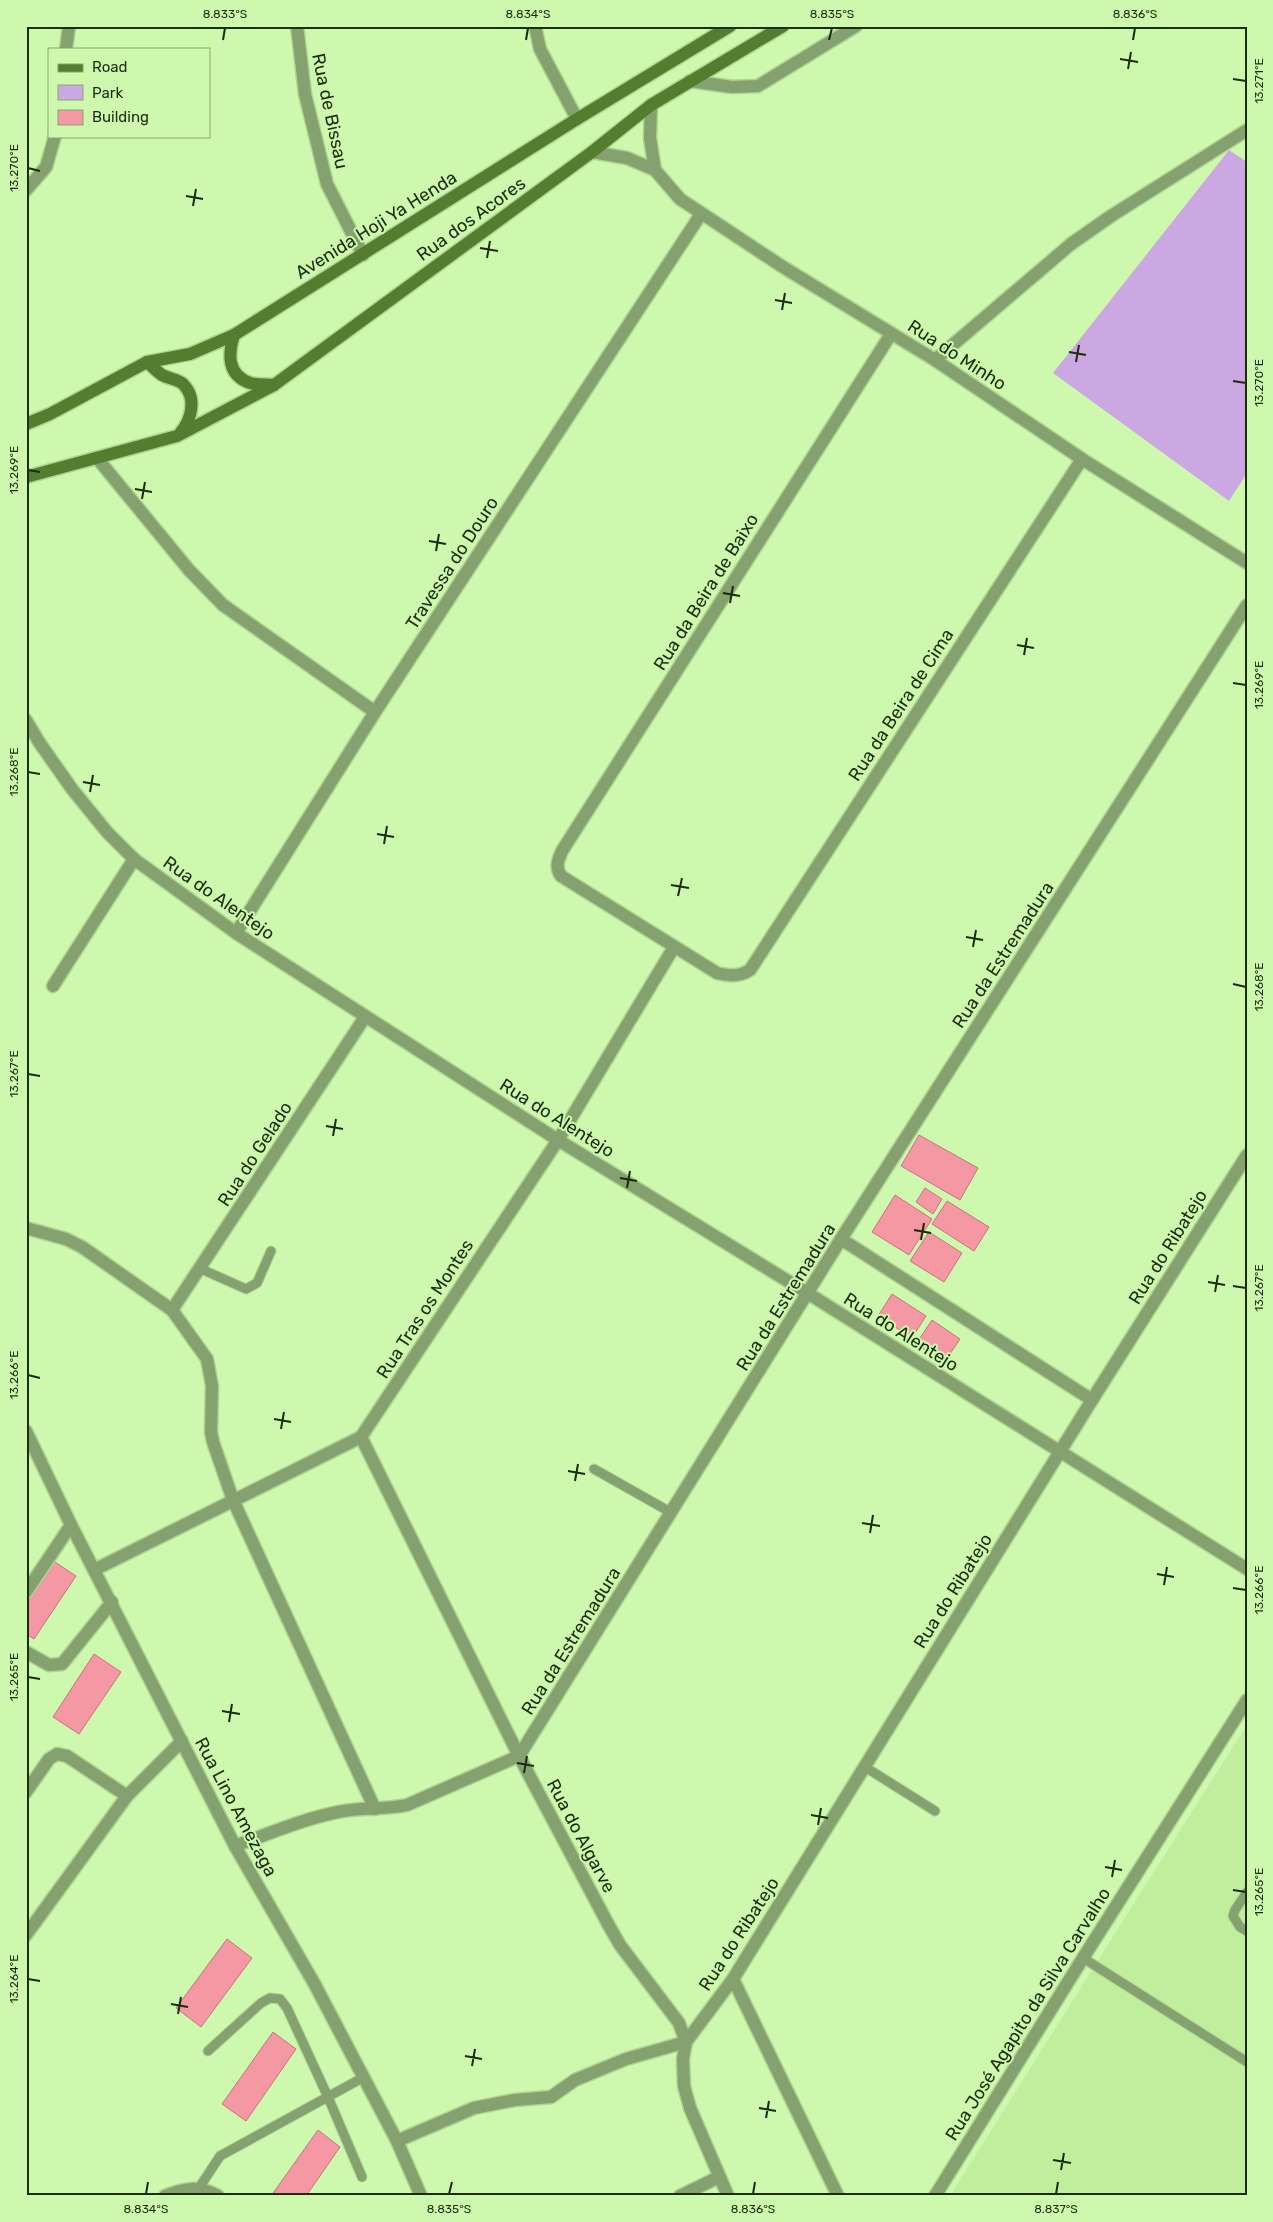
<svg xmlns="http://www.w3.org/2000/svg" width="1273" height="2222" viewBox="0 0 1273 2222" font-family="Rubik,sans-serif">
<rect width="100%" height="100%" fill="#cef8ae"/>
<!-- built -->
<polygon fill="#c0ee9d" points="1247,1725 1247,2196 950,2196 1124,1919"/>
<!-- green -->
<polygon fill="#cca8e2" points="1229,150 1247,162 1247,473 1229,501 1053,373"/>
<!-- building -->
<g fill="#f498a3" stroke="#c7747e">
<polygon points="919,1135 978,1168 960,1200 901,1166"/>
<polygon points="925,1188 942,1199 933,1214 916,1202"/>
<polygon points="895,1195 932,1219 909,1255 872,1232"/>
<polygon points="947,1201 989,1227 974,1251 932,1224"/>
<polygon points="929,1232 962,1253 944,1282 910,1261"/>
<polygon points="892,1294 926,1316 912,1338 878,1316"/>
<polygon points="932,1320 960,1339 944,1363 916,1344"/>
<polygon points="52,1560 76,1576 34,1639 26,1634 26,1597"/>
<polygon points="94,1654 121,1672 79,1734 53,1717"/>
<polygon points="227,1939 252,1958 201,2027 176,2008"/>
<polygon points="273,2032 296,2049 246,2121 222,2104"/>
<polygon points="318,2130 340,2147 306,2196 271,2196"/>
</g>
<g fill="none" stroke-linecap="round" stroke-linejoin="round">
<!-- service casing -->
<g stroke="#aed391" stroke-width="11">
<g id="service">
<polyline points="201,1269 246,1289 257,1283 271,1251"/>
<polyline points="594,1469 672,1513"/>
<polyline points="865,1767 935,1811"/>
<polyline points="1247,1892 1235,1910 1233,1916 1240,1927 1247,1931"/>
<polyline points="1083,1958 1247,2062"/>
<polyline points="208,2051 261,2003 270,1998 280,1999 287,2008 328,2097 362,2177"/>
<polyline points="199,2188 220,2156 364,2077"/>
</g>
</g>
<!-- minor casing -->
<g stroke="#aed391" stroke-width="15">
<g id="minor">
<polyline points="297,26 305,94 327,184 363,255"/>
<polyline points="535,26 540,49 577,119"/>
<polyline points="66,49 69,26"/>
<polyline points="690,81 732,87 758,86 856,26"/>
<polyline points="651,105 650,138 655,170 680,199 783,267 935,360 1082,459 1247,563"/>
<polyline points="592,152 627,158 655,170"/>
<polyline points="26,190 46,167 55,136"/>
<path d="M 891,334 L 562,851 C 558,860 555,867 561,876 L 717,973 C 729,976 739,977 750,970 L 1082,459"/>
<polyline points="935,360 1071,244 1111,216 1247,130"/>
<polyline points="97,458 189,570 223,605 375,712"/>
<polyline points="26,720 39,742 72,789 107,832 134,859 236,933 558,1140 809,1294 1247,1569"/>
<polyline points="236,933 375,712 701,214"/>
<polyline points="53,986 134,859"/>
<polyline points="26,1228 66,1239 82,1247 172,1310 207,1359 212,1386 211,1432 213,1442 233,1500 375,1809"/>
<polyline points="841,1239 1092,1400"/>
<polyline points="172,1310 365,1017"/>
<polyline points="361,1437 519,1756 608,1924 620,1945 679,2023 686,2042 683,2059 684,2086 690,2108 728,2196"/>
<polyline points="96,1569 361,1437 558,1140 674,947"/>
<polyline points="26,1592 71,1525"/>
<polyline points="26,1652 49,1665 62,1664 112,1602"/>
<polyline points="26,1792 49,1759 57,1754 67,1756 127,1796"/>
<path d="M 235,1846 C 268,1834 303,1819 338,1812 C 361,1807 384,1810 407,1805 L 519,1756 L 841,1239 L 1247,605"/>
<polyline points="26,1935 127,1796 182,1741"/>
<polyline points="733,1979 838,2196"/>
<polyline points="397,2141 474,2108 515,2100 551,2097 575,2080 626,2059 686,2042 733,1979 1092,1400 1247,1155"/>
<path d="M 165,2196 C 184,2188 199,2185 218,2196"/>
<polyline points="680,2196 719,2177"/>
<polyline points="935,2196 1083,1958 1247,1700"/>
</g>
</g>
<!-- tertiary casing -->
<g stroke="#aed391" stroke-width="15">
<polyline id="tertiary" points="26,1431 71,1525 235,1846 314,1983 397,2141 421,2196"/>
</g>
<!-- secondary casing -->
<g stroke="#aed391" stroke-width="15">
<g id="secondary">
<path d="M 234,335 C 228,354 227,375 250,383 C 257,385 267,384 274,385"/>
<path d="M 147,362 C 152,366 157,372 162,375 C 169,379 179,379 184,385 C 197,399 191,420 181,432"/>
<polyline points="26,424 50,414 147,362 190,354 234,335 577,119 730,26"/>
<polyline points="26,477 177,436 274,385 592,152 651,105 783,26"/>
</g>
</g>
<!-- service -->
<use href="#service" stroke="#84a16f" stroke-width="9"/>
<!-- minor -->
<use href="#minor" stroke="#84a16f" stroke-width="12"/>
<!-- tertiary -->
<use href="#tertiary" stroke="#84a16f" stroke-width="12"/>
<!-- secondary -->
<use href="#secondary" stroke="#547d30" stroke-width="12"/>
</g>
<!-- ticks -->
<path fill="none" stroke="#1c2c0f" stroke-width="2" d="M 223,40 L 225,28M 526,40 L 528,28M 829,40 L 832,28M 1133,40 L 1135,28M 1120,59 L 1138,62M 1128,69 L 1131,52M 1233,79 L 1246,81M 28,168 L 40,171M 186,196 L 203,199M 193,206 L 196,189M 480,248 L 498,251M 487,258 L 490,241M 775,300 L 792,303M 782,310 L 785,293M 1069,352 L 1086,355M 1076,362 L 1079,345M 1233,381 L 1246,383M 28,470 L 40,472M 135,489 L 152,492M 142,499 L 145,482M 429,541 L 446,544M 436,551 L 439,534M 723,593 L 740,596M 730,603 L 733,586M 1017,645 L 1034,648M 1024,655 L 1027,638M 1233,683 L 1246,685M 28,772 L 40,774M 83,782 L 100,785M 90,792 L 93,775M 377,834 L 394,837M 384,844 L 387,826M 671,885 L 689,888M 678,896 L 682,878M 966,937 L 983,940M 973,947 L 976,930M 1233,984 L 1246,987M 28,1074 L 40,1076M 326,1126 L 343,1129M 333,1136 L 336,1119M 620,1178 L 637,1181M 627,1188 L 630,1171M 914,1230 L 931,1233M 921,1240 L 924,1223M 1208,1282 L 1225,1285M 1233,1286 L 1246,1288M 1215,1292 L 1218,1275M 28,1375 L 40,1378M 274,1419 L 291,1422M 281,1429 L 284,1412M 568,1471 L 585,1474M 575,1481 L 578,1464M 862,1523 L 880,1526M 870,1533 L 873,1515M 1157,1574 L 1174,1577M 1164,1585 L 1167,1567M 1233,1588 L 1246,1590M 28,1677 L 40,1679M 222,1711 L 240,1714M 229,1722 L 232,1704M 517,1763 L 534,1766M 524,1773 L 527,1756M 811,1815 L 828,1818M 818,1825 L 821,1808M 1105,1867 L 1122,1870M 1112,1877 L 1115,1860M 1233,1890 L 1246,1892M 28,1979 L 40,1981M 171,2004 L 188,2007M 178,2014 L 181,1997M 465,2056 L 482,2059M 472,2066 L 475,2049M 759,2108 L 776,2111M 766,2118 L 769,2101M 1053,2160 L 1071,2163M 1061,2170 L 1064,2153M 146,2194 L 148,2182M 449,2194 L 452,2182M 753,2194 L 755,2182M 1056,2194 L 1058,2182"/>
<g text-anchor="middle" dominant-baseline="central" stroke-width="4" stroke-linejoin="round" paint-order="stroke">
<!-- street labels -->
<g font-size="18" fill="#1c2c0f" stroke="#cef8ae">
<text transform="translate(330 111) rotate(78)">Rua de Bissau</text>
<text transform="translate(471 219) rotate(-36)">Rua dos Acores</text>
<text transform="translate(376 225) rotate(-32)">Avenida Hoji Ya Henda</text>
<text transform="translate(957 355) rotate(33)">Rua do Minho</text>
<text transform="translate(452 563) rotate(-57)">Travessa do Douro</text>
<text transform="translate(706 592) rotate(-58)">Rua da Beira de Baixo</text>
<text transform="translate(901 705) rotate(-57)">Rua da Beira de Cima</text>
<text transform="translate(219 898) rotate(35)">Rua do Alentejo</text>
<text transform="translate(1003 955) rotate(-57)">Rua da Estremadura</text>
<text transform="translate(557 1118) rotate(32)">Rua do Alentejo</text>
<text transform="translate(255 1154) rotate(-57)">Rua do Gelado</text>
<text transform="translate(1168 1247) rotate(-58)">Rua do Ribatejo</text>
<text transform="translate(786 1297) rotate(-58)">Rua da Estremadura</text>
<text transform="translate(425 1309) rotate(-57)">Rua Tras os Montes</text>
<text transform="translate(901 1332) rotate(32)">Rua do Alentejo</text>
<text transform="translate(953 1591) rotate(-58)">Rua do Ribatejo</text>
<text transform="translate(571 1641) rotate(-58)">Rua da Estremadura</text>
<text transform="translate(236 1807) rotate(62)">Rua Lino Amezaga</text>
<text transform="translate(581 1836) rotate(62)">Rua do Algarve</text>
<text transform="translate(739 1934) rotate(-57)">Rua do Ribatejo</text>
<text transform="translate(1028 2014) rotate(-58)">Rua José Agapito da Silva Carvalho</text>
</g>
</g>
<!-- border -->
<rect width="1273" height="2222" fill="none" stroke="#cef8ae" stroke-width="55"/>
<!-- legend -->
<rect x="48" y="48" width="162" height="90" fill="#cef8ae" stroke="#87a66e"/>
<rect x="58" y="64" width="25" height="8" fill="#547d30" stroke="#87a66e"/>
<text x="92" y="72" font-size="15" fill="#1c2c0f">Road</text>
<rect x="58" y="85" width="25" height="15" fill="#cca8e2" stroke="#87a66e"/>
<text x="92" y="98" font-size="15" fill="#1c2c0f">Park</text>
<rect x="58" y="110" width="25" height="15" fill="#f498a3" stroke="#87a66e"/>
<text x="92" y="122" font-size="15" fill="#1c2c0f">Building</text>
<rect x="28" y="28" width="1218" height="2166" fill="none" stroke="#1c2c0f" stroke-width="2"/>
<g font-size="12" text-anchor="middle" fill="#1c2c0f">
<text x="225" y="18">8.833°S</text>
<text x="528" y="18">8.834°S</text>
<text x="832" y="18">8.835°S</text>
<text x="1135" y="18">8.836°S</text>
<text transform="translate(1259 81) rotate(-90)" y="4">13.271°E</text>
<text transform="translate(14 168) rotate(-90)" y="4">13.270°E</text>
<text transform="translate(1259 383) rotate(-90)" y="4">13.270°E</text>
<text transform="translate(14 470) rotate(-90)" y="4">13.269°E</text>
<text transform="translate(1259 685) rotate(-90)" y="4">13.269°E</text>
<text transform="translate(14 772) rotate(-90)" y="4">13.268°E</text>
<text transform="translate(1259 987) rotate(-90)" y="4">13.268°E</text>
<text transform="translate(14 1074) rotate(-90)" y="4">13.267°E</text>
<text transform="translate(1259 1288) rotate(-90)" y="4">13.267°E</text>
<text transform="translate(14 1375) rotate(-90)" y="4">13.266°E</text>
<text transform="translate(1259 1590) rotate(-90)" y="4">13.266°E</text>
<text transform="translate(14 1677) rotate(-90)" y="4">13.265°E</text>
<text transform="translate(1259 1892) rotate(-90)" y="4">13.265°E</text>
<text transform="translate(14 1979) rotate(-90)" y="4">13.264°E</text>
<text x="146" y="2213">8.834°S</text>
<text x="449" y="2213">8.835°S</text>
<text x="753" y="2213">8.836°S</text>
<text x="1056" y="2213">8.837°S</text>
</g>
</svg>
